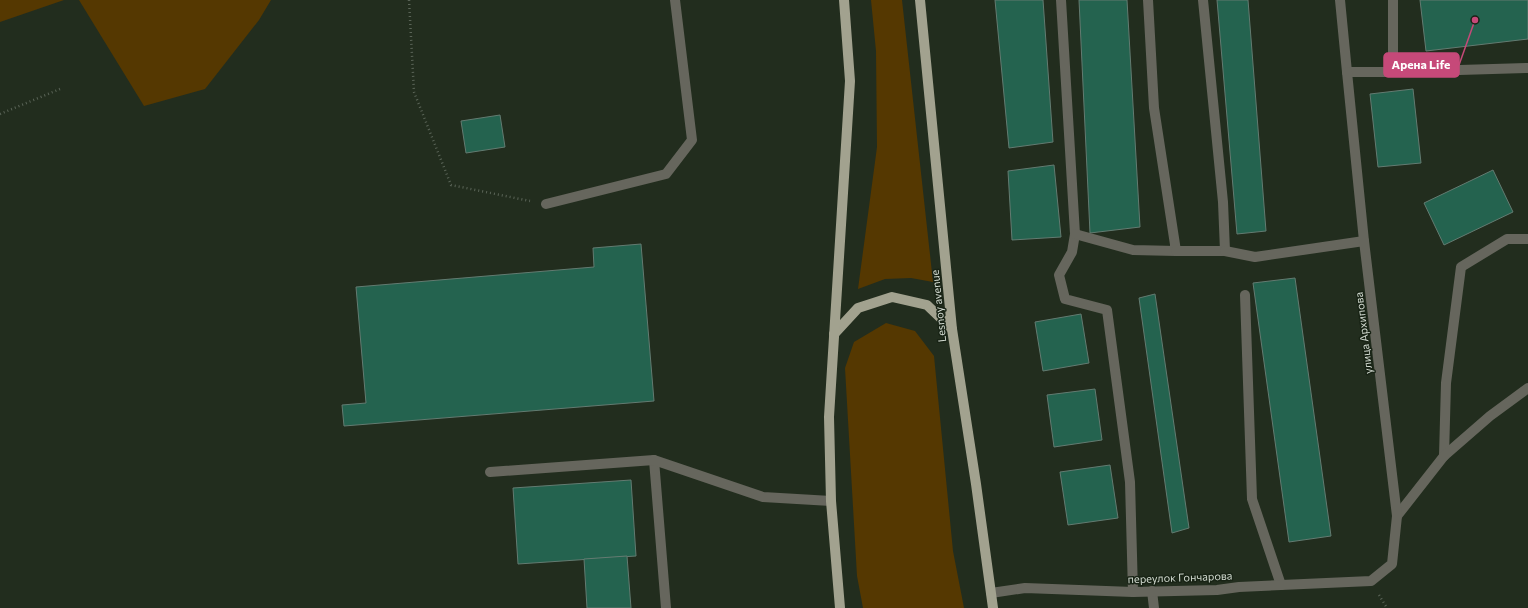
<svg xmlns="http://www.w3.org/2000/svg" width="1528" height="608" viewBox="0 0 1528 608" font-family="Commissioner,sans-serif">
<rect width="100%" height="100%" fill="#222d1e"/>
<!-- green -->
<g fill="#553801">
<polygon points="0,0 64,0 0,22"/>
<polygon points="79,0 271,0 259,20 205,89 144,106"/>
<polygon points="871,0 902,0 933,282 911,278 885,279 858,289 877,147 876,51"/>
<polygon points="886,323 915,331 934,356 953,551 964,608 863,608 857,576 845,368 854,342"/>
</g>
<!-- building -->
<g fill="#24634f" stroke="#637b71">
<polygon points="995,0 1043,0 1053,142 1009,148"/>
<polygon points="1079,0 1127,0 1140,227 1090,233"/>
<polygon points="1217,0 1248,0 1266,231 1237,234"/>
<polygon points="1420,0 1528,0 1528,39 1426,51"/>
<polygon points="1413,89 1421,163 1378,167 1370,94"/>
<polygon points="500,115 505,147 466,153 461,121"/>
<polygon points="1054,165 1061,237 1012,240 1008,171"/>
<polygon points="1493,170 1513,212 1444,245 1424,203"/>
<polygon points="641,244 654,401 344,426 342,405 366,403 356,287 594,267 593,248"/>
<polygon points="1295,278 1331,536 1289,542 1253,283"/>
<polygon points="1155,294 1189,528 1172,533 1139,298"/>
<polygon points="1081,314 1089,363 1043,371 1035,322"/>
<polygon points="1095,389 1102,440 1054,447 1047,395"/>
<polygon points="1110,465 1118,518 1068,525 1060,472"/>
<polygon points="631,480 636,556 518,564 513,488"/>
<polygon points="627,556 631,608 587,608 584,559"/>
</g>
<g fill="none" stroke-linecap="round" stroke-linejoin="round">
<!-- path -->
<g stroke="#5a6457" stroke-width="2.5" stroke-dasharray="1 3" stroke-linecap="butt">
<polyline points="409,0 414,92 451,185 530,201"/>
<polyline points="0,114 60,89"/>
<polyline points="1379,595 1387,608"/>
</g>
<!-- lane -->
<g stroke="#66665d" stroke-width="10">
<polyline points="1061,0 1075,234 1072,252 1059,275 1065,299 1107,310 1130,482 1133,592"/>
<polyline points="1340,0 1347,72 1393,72 1528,68"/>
<polyline points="1393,72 1393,0"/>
<polyline points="546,204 666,174 692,140 675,0"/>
<polyline points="1075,234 1133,250 1176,251 1154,108 1148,0"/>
<polyline points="1176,251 1225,251 1223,202 1203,0"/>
<polyline points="1225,251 1255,257 1364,241"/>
<polyline points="1245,295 1252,499 1281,585"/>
<polyline points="1444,456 1446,383 1461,267 1507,239 1528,239"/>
<polyline points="654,460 666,608"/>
<polyline points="490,472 654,460 763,497 831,501"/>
<polyline points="1397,516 1444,456 1490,416 1528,388"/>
<polyline points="1152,591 1154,608"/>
</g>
<!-- street -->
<polyline stroke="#66665d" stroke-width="10" points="991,593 1025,588 1133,592 1217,590 1239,587 1371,581 1392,564 1397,516 1364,241 1347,72"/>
<!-- primary -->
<g stroke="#a2a28f" stroke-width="10">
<polyline points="920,0 952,329 976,484 993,608"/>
<polyline points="834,334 858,308 892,297 927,305 952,329"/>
<polyline points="840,608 831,501 829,417 850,81 844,0"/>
</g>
</g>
<g text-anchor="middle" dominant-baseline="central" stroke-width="3" stroke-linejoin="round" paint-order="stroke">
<!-- street labels -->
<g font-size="11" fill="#d4dcd2" stroke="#182315">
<text transform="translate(938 306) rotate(-96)">Lesnoy avenue</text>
<text transform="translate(1363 333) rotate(-97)">улица Архипова</text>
<text transform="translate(1180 577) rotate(-2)">переулок Гончарова</text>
</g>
</g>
<!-- callouts -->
<path fill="none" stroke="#c64979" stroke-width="1.5" d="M1475 20L1459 65"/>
<circle fill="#c64979" stroke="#182315" stroke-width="1.5" cx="1475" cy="20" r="4"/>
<rect fill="#c64979" stroke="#c64979" stroke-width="1.5" x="1384" y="53" width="75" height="24" rx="4"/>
<g font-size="12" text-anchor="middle" font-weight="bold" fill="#fff">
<text x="1421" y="69">Арена Life</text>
</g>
</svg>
